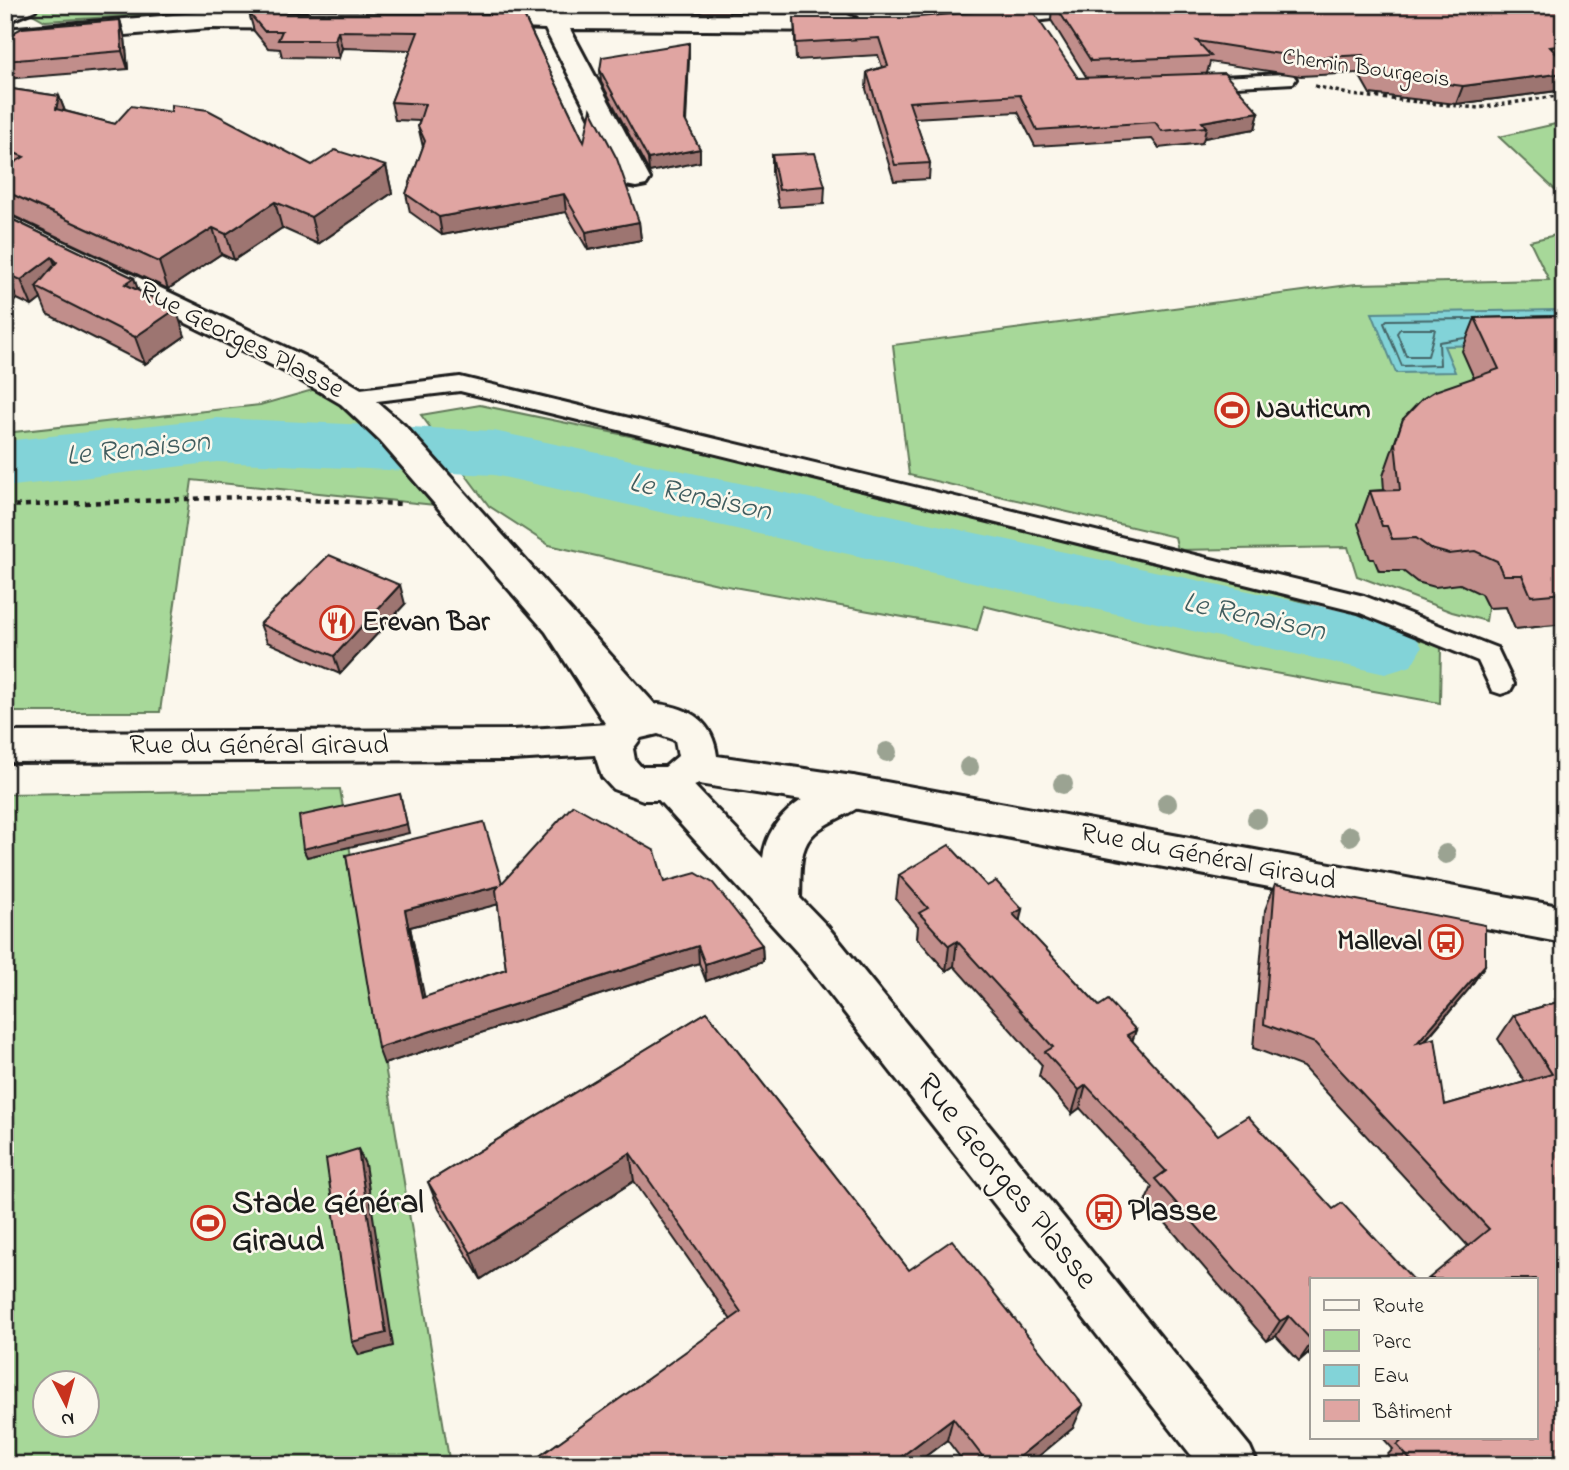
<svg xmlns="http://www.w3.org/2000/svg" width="1569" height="1470" viewBox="0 0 1569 1470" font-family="'Indie Flower',sans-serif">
<rect width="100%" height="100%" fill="#fbf7ec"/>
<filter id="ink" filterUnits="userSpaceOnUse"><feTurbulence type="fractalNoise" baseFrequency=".0143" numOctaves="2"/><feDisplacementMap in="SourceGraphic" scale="14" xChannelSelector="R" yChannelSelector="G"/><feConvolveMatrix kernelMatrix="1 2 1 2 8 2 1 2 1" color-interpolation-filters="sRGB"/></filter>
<g filter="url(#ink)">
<!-- green -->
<g fill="#a7d899" stroke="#627a5a" stroke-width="2" fill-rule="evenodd">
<polygon points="39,5 184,5 161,14 45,21 31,13"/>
<polygon points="1564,122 1564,198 1499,137"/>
<polygon points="1564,233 1564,624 1515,629 1506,607 1488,608 1486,621 1452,612 1357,576 1348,547 1178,550 1175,537 909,475 893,345 1356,284 1549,280 1530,241"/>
<polygon points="316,389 376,430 435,505 192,480 160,712 5,712 5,433 260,405"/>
<polygon points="480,405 702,451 1244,583 1441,647 1440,703 1203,660 984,606 977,630 722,585 549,545 489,506 421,415"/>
<path d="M 340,789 L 450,1465 L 5,1465 L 5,794 ZM 46,1382 L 88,1382 L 88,1424 L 46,1424 Z"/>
</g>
<!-- water -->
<polygon fill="#82d3d8" stroke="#598a8d" stroke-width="2" points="1557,310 1564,323 1564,343 1444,346 1455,372 1396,373 1372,313"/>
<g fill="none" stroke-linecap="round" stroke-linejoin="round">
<!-- shore -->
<g stroke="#456567" stroke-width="2">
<polygon points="1400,329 1435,329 1428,356 1406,356 1397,333"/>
<polyline points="1465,338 1439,342 1440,365 1402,366 1384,323 1387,320 1472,319"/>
</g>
<!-- river -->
<polygon fill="#82d3d8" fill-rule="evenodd" points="217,418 494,431 1385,620 1411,628 1422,647 1411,666 1385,674 494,475 217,462 5,487 5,441"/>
<!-- lane casing -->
<g stroke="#1c1c1c" stroke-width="6">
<g id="lane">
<polygon points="1287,74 1293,75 1296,79 1293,83 1198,88 1189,83 1198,78"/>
<polygon points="460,377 1364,596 1497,648 1514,684 1510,691 1501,694 1492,691 1478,661 1358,612 460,391 352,404 344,402 341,397 344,392 352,390"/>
</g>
</g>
<!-- street casing -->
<g stroke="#1c1c1c" stroke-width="6">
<g id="street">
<polygon points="38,5 35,10 5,23 5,6"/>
<polygon points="1040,5 1122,5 1119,10 1110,12 984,27 975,24 971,19 975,14 984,11"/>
<polygon points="209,12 304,13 313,16 317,21 313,26 304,29 209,28 5,45 5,29"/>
<polygon points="473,13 847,15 856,18 860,23 856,28 847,31 570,29 650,179 646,185 636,187 626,185 622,179 545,29 464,26 460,21 464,16"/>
<polygon points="5,214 310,359 363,390 404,425 660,710 665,720 660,730 628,742 614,737 546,632 380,441 341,404 288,373 5,234"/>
<path d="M 667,767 L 681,772 L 763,858 C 768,813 813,789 853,776 L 867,781 L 873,792 C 859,818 816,818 805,847 C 799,861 801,883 800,898 L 827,926 L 1250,1447 L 1258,1465 L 1199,1465 L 797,952 L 653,794 L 647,783 L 653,772 Z"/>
</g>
</g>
<!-- secondary casing -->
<g stroke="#1c1c1c" stroke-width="6">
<path id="secondary" d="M 658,704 C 691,708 713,722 717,756 L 853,776 L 1564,907 L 1564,943 L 853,808 L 699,784 L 661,800 L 643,800 L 613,789 L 602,777 L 595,755 L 513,760 L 5,762 L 5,732 L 513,730 L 609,724 L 614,717 ZM 658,734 L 675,740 L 678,756 L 665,767 L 641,767 L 635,760 L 633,749 L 641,738 Z"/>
</g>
<!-- path-far1 -->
<polyline stroke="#1c1c1c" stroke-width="3.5" stroke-dasharray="3.5 3.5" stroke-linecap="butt" points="1315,86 1352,95 1478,108 1564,95"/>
<!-- path -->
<polyline stroke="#1c1c1c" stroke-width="4.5" stroke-dasharray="5 5" stroke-linecap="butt" points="5,506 240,497 403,504"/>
<!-- lane -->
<use href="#lane" fill="#fbf7ec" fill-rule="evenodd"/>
<!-- street -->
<use href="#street" fill="#fbf7ec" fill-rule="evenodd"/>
<!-- secondary -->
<use href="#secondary" fill="#fbf7ec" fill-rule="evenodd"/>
</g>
<!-- trees -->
<g fill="#9ba392">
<circle cx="887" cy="752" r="10"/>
<circle cx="969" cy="767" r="10"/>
<circle cx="1063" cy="784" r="10"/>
<circle cx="1167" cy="803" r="10"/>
<circle cx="1257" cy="819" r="10"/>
<circle cx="1350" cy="836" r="10"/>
<circle cx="1446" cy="854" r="10"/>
</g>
<!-- wall -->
<g fill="#c18e8b" stroke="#1c1c1c" stroke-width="2" fill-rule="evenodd">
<polygon points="233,5 595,5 595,11 237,10"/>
<polygon points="665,5 1004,5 907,13 667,12"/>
<polygon points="1052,5 1564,5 1564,90 1456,104 1370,94 1358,73 1301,76 1210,62 1207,73 1259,112 1255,129 1204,138 1202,143 1159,148 1152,139 1035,146 1018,112 914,118 930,163 929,179 894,181 866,89 867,72 882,67 878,55 796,60 794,18 1078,78 1087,78 1051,20"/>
<polygon points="249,13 523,14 584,142 639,222 641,240 588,250 566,212 442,235 410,212 406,194 423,147 418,126 420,121 395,120 391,102 411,50 342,48 339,58 282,57 280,49 268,48 254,31"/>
<polygon points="120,20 125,38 128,69 5,79 5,37"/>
<polygon points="689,43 689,56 686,123 700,149 700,162 649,172 601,82 600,70"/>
<polygon points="5,88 59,96 65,111 115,124 312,165 386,166 392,193 318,244 282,228 234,260 221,254 168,289 5,212"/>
<polygon points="772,155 825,186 824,204 779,207 772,173"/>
<polygon points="5,216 134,278 138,290 185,336 145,364 47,314 41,299 32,306 17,299 5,307"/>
<polygon points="1564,316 1564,624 1515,629 1506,607 1488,608 1481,594 1460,584 1435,587 1417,582 1403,571 1379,571 1374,559 1370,559 1358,524 1370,491 1384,490 1383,476 1403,419 1474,378 1462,351 1475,318"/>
<polygon points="405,604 340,674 267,642 260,624"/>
<path d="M 346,855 L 502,883 L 664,882 L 762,945 L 763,961 L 706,981 L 699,963 L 384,1064 ZM 498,904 L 506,969 L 424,998 L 410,927 Z"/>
<polygon points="899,875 987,886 1022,909 1019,921 1099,1006 1136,1030 1132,1041 1312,1279 1312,1357 1308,1353 1299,1361 1276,1336 1267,1341 1146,1200 1152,1187 1080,1108 1072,1114 1039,1076 1042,1065 954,966 946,971 917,938 918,926 896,900"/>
<polygon points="1275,884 1485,965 1469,989 1426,1040 1445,1105 1525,1082 1498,1039 1514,1015 1564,1000 1564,1465 1383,1465 1381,1462 1393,1449 1382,1437 1536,1437 1468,1246 1303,1067 1253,1048 1265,910"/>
<polygon points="707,1012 909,1270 1073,1428 1028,1465 966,1465 947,1440 914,1465 527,1465 731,1320 634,1181 481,1279 439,1209 428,1182"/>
</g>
<!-- shaded-wall -->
<g fill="#9d7471" stroke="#1c1c1c" stroke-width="2">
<polygon points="120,20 125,38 128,69 122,51"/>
<polygon points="338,31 342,48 339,58 335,40"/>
<polygon points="689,43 689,56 685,133 685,120"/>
<polygon points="1564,45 1564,62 1550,47"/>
<polygon points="1564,73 1564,90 1456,104 1463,86"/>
<polygon points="59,96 69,122 56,109"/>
<polygon points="1259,112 1255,129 1204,138 1206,127 1202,122"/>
<polygon points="700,149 700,162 649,172 648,159"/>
<polygon points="386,166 392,193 318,244 311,217"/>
<polygon points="564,194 566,212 442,235 439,217"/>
<polygon points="275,202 282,228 234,260 226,234"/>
<polygon points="639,222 641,240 588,250 586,232"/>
<polygon points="213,228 221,254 168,289 159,262"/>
<polygon points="52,257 63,283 36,287 41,299 32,306 21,280"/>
<polygon points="6,272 17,299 5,307"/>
<polygon points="134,278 143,305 125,284"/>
<polygon points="176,309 185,336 145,364 135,337"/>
<polygon points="400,585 405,604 340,674 334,656"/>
<polygon points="400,794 409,833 307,857 303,849"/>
<polygon points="499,886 503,903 410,927 428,1014 422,998 405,910"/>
<polygon points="1022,909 1017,934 1013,914"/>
<polygon points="957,941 954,966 946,971 949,946"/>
<polygon points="762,945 763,961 706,981 705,964"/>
<polygon points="698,946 699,963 384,1064 378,1048"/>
<polygon points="1485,965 1469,989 1403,1066 1417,1043"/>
<polygon points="1136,1030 1128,1054 1127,1035"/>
<polygon points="1086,1085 1080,1108 1072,1114 1079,1090"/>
<polygon points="358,1149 365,1164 393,1346 359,1355 352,1342"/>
<polygon points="630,1153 634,1181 481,1279 471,1253"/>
<polygon points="1289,1316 1276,1336 1267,1341 1280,1321"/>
<polygon points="1312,1342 1312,1348 1308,1353 1299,1361"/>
<polygon points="1083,1405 1073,1428 1028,1465 1009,1465"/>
<polygon points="953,1418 947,1440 914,1465 890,1465"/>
</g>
<!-- building -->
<g fill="#e0a5a2" stroke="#1c1c1c" stroke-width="2" fill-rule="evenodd">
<polygon points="1055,5 1564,5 1564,45 1550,47 1564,62 1564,73 1463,86 1376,75 1363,55 1306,58 1197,41 1211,56 1091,61"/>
<polygon points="1030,7 1078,78 1224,73 1259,112 1202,122 1206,127 1162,131 1155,122 1037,130 1020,95 909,102 930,163 895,165 867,72 888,66 879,38 796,43 794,18 908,18"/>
<polygon points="249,13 523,14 584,142 591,109 617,159 639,222 586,232 564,194 439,217 406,194 425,141 418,126 425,104 391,102 418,32 338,31 335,40 278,40 282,31 264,31"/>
<polygon points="120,20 122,51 5,61 5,37 22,28"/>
<polygon points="689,43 685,120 700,149 648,159 600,70 602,57"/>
<polygon points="5,88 59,96 56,109 115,124 131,106 171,112 171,105 208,110 312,165 335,150 386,166 311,217 275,202 226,234 213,228 159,262 5,191 5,168 24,157 5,149"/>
<polygon points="815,153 825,186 779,190 772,155"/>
<polygon points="5,216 134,278 125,284 176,309 135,337 36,287 57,262 52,257 21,280 5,273"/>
<polygon points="1564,316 1564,593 1531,596 1522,575 1503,575 1497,561 1475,551 1449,554 1431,549 1416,538 1392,539 1387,526 1382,526 1370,491 1400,490 1395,443 1403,419 1422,399 1435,391 1499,369 1475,318"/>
<polygon points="329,555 400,585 334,656 260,624"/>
<polygon points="400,794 407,824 303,849 299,816"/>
<path d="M 573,805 L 655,851 L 664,882 L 696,873 L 713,883 L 762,945 L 705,964 L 698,946 L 378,1048 L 346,855 L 484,822 L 502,883 ZM 499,886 L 496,890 L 506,969 L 422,998 L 405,910 Z"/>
<polygon points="949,845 987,886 996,881 1022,909 1013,914 1099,1006 1108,1000 1136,1030 1127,1035 1218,1135 1248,1116 1333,1209 1342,1203 1413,1279 1312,1279 1312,1341 1289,1316 1280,1321 1155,1179 1166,1171 1086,1085 1079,1090 1045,1052 1053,1047 957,941 949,946 919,913 928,908 899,875"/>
<polygon points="1275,884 1485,925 1485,965 1417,1043 1435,1038 1445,1105 1552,1074 1514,1015 1564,1000 1564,1465 1415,1465 1397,1445 1406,1437 1536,1437 1536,1279 1428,1279 1489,1229 1315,1043 1264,1024"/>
<polygon points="707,1012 909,1270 952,1240 1083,1405 1009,1465 989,1465 953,1418 890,1465 527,1465 741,1312 630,1153 471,1253 428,1182"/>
<polygon points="358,1149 386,1333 352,1342 326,1159"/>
</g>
</g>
<!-- icons -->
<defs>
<g id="stadium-ring" transform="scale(1.75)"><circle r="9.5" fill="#fbf7ec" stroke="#c8321e" stroke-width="1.5"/><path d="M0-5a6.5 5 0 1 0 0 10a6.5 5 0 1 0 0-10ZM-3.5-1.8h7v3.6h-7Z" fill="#c8321e"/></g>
<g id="restaurant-ring" transform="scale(1.75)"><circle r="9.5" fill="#fbf7ec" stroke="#c8321e" stroke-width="1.5"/><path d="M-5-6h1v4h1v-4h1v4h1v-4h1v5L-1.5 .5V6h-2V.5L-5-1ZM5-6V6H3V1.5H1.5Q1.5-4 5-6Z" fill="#c8321e"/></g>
<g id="bus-ring" transform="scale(1.75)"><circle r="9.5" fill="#fbf7ec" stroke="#c8321e" stroke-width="1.5"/><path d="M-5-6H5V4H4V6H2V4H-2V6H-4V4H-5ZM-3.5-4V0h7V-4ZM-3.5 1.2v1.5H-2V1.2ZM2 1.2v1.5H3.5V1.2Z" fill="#c8321e"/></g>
</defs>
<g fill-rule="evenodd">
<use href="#stadium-ring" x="1232" y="410"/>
<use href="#restaurant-ring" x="337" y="623"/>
<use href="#bus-ring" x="1446" y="942"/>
<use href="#bus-ring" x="1104" y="1212"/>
<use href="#stadium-ring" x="208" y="1223"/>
</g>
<g text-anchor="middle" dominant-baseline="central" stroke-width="5" stroke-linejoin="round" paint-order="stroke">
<!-- far-street labels -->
<g font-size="23" fill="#1c1c1c" stroke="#fbf7ec">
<text transform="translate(1366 69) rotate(8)">Chemin Bourgeois</text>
</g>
<!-- street labels -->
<g font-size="28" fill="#1c1c1c" stroke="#fbf7ec">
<text transform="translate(241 341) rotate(27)">Rue Georges Plasse</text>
<text x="259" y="746">Rue du Général Giraud</text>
<text transform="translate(1208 858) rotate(11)">Rue du Général Giraud</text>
</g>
<!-- poi labels -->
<g font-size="28" font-weight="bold" fill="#1c1c1c" stroke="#fbf7ec" text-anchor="start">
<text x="1256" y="410">Nauticum</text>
<text x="362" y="623">Erevan Bar</text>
<text x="1422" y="942" text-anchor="end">Malleval</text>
</g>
<!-- water labels -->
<g font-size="30" font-style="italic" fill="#405c5e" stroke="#fbf7ec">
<text transform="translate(138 450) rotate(-6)">Le Renaison</text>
<text transform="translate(700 498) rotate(12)">Le Renaison</text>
<text transform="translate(1254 618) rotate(12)">Le Renaison</text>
</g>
<!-- near-street labels -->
<g font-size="33" fill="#1c1c1c" stroke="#fbf7ec">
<text transform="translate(1006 1182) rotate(51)">Rue Georges Plasse</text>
</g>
<!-- near-poi labels -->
<g font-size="33" font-weight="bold" fill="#1c1c1c" stroke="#fbf7ec" text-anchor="start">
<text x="232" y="1204">Stade Général<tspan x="232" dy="38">Giraud</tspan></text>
<text x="1128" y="1212">Plasse</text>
</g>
</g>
<!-- margin -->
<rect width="1569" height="1470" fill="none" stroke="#fbf7ec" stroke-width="28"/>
<rect x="14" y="14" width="1541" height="1442" fill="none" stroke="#1c1c1c" stroke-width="2.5" filter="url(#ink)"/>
<!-- legend -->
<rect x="1310" y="1278" width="228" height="161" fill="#fbf7ec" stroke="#a29f99" stroke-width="2"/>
<rect x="1324" y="1300" width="35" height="10" fill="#fbf7ec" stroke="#a29f99" stroke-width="2"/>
<text x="1373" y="1312" font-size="21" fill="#1c1c1c">Route</text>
<rect x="1324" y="1330" width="35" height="21" fill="#a7d899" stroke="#a29f99" stroke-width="2"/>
<text x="1373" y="1348" font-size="21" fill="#1c1c1c">Parc</text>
<rect x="1324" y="1365" width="35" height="21" fill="#82d3d8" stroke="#a29f99" stroke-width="2"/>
<text x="1373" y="1382" font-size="21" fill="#1c1c1c">Eau</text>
<rect x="1324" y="1400" width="35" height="21" fill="#e0a5a2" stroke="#a29f99" stroke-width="2"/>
<text x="1373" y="1418" font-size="21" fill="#1c1c1c">Bâtiment</text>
<!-- north arrow -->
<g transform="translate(66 1404) rotate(174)"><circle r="33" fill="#fbf7ec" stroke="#a29f99" stroke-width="2"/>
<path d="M0-5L12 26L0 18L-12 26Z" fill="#c8321e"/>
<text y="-10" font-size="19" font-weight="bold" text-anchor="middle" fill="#1c1c1c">N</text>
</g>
</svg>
